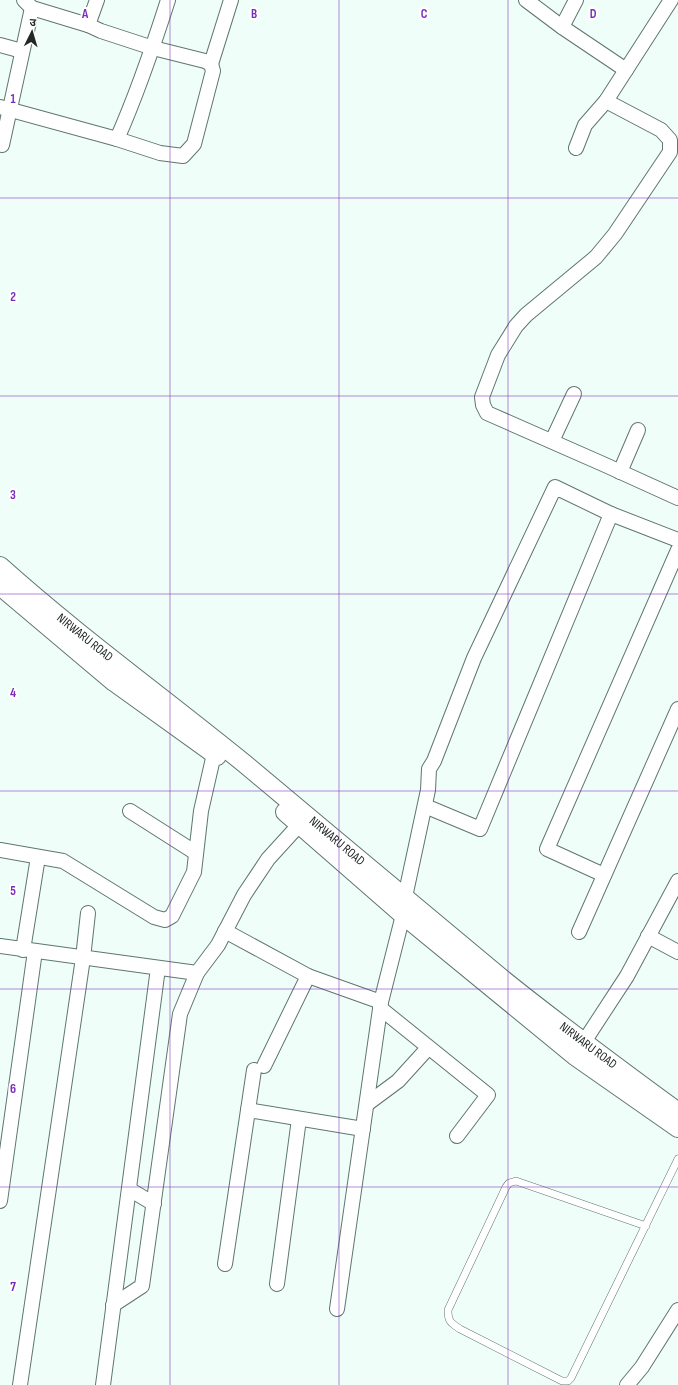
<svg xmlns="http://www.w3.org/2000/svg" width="678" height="1385" viewBox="0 0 678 1385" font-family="'Sofia Sans Condensed','Noto Sans Devanagari',sans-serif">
<rect width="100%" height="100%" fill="#effef9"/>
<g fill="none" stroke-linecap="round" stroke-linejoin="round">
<!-- service casing -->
<g stroke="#5f766e" stroke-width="8">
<path id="service" d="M 646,1226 L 516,1181 L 509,1183 L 506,1187 L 448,1310 C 448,1322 451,1323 460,1329 L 562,1381 L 568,1381 L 571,1378 C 606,1305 643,1232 678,1159"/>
</g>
<!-- minor casing -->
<g stroke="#5f766e" stroke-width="16">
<g id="minor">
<polyline points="526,0 562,27 626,70"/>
<polyline points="88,25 97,0"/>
<polyline points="562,27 576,0"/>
<polyline points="0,45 22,51"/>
<polyline points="211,64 231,0"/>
<polyline points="606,101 661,130 670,140 670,152 615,234 596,257 526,315 516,326 498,355 482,397 483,405 487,413 603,464 678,498"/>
<polyline points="0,107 117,139 160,153 183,156 194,144 213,71 211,64 205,61 153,48 101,31 88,25 32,8 24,0"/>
<path d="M 117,139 C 137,94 153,47 168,0"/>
<polyline points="2,145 32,8"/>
<polyline points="576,148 585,125 606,101 671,0"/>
<polyline points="552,441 574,394"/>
<polyline points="620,472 638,430"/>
<polyline points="425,806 480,829 611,514"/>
<polyline points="130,811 196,853"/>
<polyline points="0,850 63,861 154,917 165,920 172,916 194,872 201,811 214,754"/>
<polyline points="604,875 547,849 678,550"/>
<polyline points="225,931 308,976 381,1002"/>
<polyline points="579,932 678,709"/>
<polyline points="648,936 678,952"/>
<polyline points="0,946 197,973 218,945 244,895 268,859 299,825"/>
<polyline points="23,950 38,857"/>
<polyline points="380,1008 488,1095 457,1136"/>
<polyline points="578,1051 627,976 678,881"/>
<polyline points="264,1066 308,976"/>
<polyline points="367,1104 398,1081 428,1048"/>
<polyline points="248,1110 363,1129"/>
<polyline points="129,1189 154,1204"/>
<polyline points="0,1201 35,951"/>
<polyline points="225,1264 254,1070"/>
<polyline points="277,1284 299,1119"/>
<polyline points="113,1305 142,1286 180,1014 197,973"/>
<polyline points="337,1309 381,1002 403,915 405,897 428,790 429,769 434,761 474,658 555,487 611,514 678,540"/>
<polyline points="20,1385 83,958 88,913"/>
<polyline points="103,1385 158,968"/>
<polyline points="627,1385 642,1367 678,1310"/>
</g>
</g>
<!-- tertiary casing -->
<g stroke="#5f766e" stroke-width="20">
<g id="tertiary">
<path id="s1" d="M 0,566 C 78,636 164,698 245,764 C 330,835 415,907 500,977 C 558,1024 618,1068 678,1112"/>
<polyline points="0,586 114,682 217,756"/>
<polyline points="285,812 403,915 575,1056 678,1128"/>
</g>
</g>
<!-- service -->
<use href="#service" stroke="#fff" stroke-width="7"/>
<!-- minor -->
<use href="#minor" stroke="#fff" stroke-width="14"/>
<!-- tertiary -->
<use href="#tertiary" stroke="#fff" stroke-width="18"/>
</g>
<!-- grid -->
<path fill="none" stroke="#7b2cbf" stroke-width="1" stroke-opacity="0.55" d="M 170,0 L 170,1385M 339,0 L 339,1385M 508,0 L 508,1385M 0,198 L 678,198M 0,396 L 678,396M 0,594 L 678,594M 0,791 L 678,791M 0,989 L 678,989M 0,1187 L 678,1187"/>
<g text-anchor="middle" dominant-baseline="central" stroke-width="4" stroke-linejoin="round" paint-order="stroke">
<!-- street labels -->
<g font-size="13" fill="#202926" stroke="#fff">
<text stroke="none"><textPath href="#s1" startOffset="111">NIRWARU ROAD</textPath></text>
<text stroke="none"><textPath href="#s1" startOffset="435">NIRWARU ROAD</textPath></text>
<text stroke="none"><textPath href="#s1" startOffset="759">NIRWARU ROAD</textPath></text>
</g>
</g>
<g font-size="13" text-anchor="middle" font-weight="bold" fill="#7b2cbf" stroke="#fff" stroke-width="4" stroke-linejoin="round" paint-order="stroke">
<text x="85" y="18">A</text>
<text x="254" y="18">B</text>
<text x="424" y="18">C</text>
<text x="593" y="18">D</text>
<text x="13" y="103">1</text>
<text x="13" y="301">2</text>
<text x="13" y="499">3</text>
<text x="13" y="697">4</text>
<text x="13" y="895">5</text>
<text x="13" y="1093">6</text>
<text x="13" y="1291">7</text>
</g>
<!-- north arrow -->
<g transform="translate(32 32) rotate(5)" stroke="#ffffff" stroke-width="3" paint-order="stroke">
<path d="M0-3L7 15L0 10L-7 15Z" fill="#202926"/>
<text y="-6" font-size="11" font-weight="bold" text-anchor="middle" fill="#202926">उ</text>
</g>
</svg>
